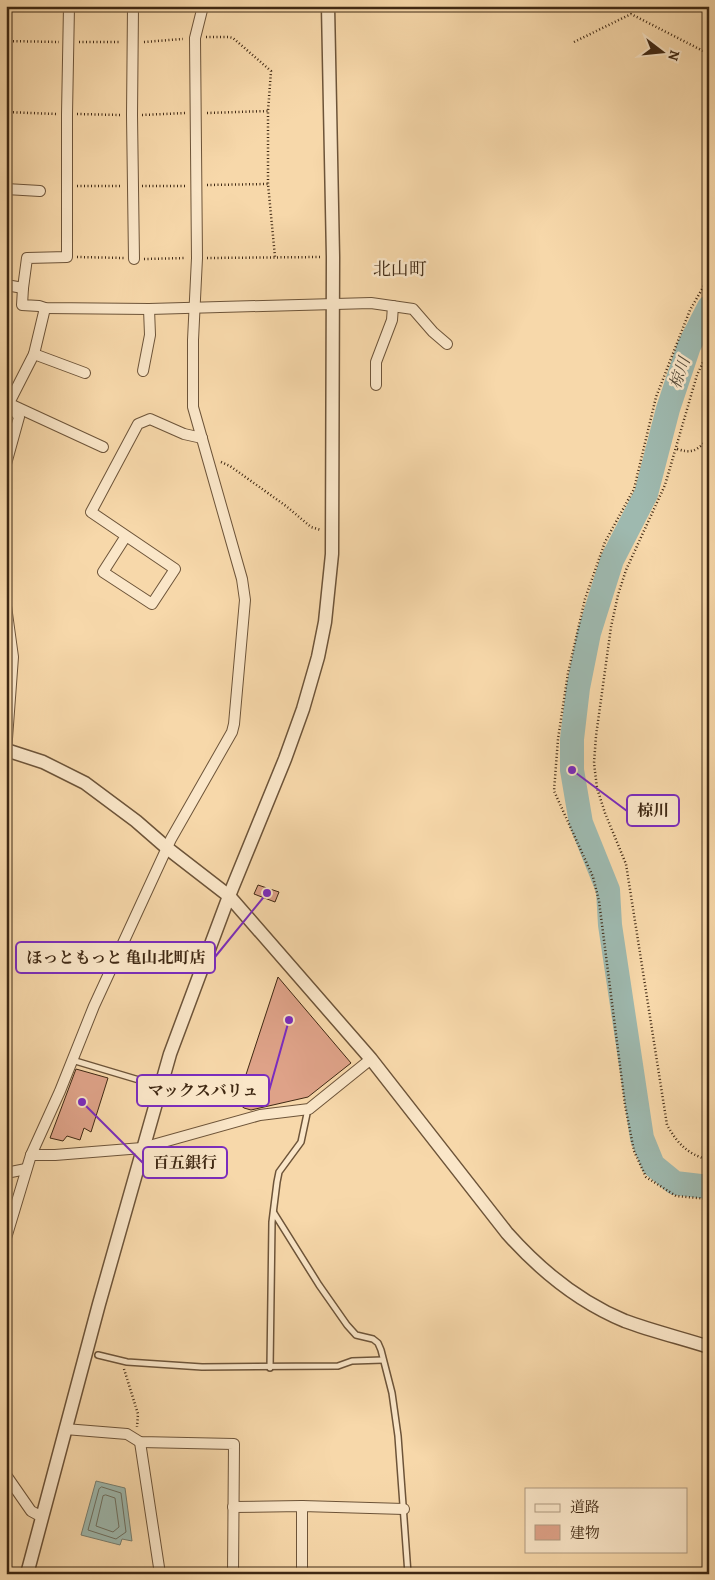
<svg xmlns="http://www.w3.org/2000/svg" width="715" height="1580" viewBox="0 0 715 1580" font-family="Alegreya,'Noto Serif JP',serif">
<rect width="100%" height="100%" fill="#f7d8aa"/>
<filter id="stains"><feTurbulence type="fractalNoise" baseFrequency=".004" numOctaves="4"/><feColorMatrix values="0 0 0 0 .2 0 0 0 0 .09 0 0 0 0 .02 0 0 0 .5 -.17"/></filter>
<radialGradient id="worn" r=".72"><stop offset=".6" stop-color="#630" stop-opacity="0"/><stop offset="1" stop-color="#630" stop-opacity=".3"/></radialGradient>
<!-- water -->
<polygon fill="#9eb9af" stroke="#787f71" points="96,1481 125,1488 132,1541 122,1539 120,1545 81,1535"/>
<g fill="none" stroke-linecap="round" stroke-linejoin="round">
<!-- shore -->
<g stroke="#6e7061" stroke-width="1">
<polygon points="102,1487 121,1493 126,1532 116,1539 88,1530 99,1489"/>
<polygon points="106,1495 115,1498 119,1527 113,1532 96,1526 103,1496"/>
</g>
<!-- river -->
<polyline stroke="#9eb9af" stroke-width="24" points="709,307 689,346 668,409 646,494 612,560 589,633 578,688 572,739 572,770 581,823 608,890 610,925 642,1138 653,1165 675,1183 709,1187"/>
</g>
<!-- building -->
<g fill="#dea288" stroke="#3f2813">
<polygon points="258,885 279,892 275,902 254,894"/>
<polygon points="278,977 351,1063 308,1097 251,1110 244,1108 239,1104 238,1099"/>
<polygon points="76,1069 108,1078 91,1132 84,1128 80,1140 67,1136 63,1141 50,1138"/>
</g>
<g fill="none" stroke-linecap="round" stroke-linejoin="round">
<!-- service casing -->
<g stroke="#6d5439" stroke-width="8">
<g id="service">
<polyline points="72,1060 149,1083"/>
<polyline points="274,1213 319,1285 347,1325 356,1335 373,1339 378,1343 381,1350 392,1393 398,1436 408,1574"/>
<polyline points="98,1355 127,1362 202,1367 338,1366 352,1361 383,1360"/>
<polyline points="270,1368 272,1222 277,1182 279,1172 301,1142 308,1109"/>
</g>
</g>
<!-- minor casing -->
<g stroke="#6d5439" stroke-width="12">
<g id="minor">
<polyline points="69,6 67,114 67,257 27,258 23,288 22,305 39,306 45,308 149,309 371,303 413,309 433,332 447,344"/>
<polyline points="133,6 132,115 134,259"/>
<polyline points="6,189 40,191"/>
<polyline points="6,285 23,288"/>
<polyline points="45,308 34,354 85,373"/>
<polyline points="143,371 150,335 149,309"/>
<polyline points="376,385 376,362 392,320 393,306"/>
<polyline points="12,405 103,447"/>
<polyline points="6,464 19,417 9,403 34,354"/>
<polyline points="126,536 103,572 152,604 175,569 91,512 138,424 150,419 184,434 202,438"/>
<polyline points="6,606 13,657 6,752"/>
<polyline points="31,1155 55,1155 142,1148 260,1115 309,1109 371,1059"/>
<polyline points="6,1173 26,1169"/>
<polyline points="6,1238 31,1155 60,1091 94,1006 171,839 232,732 234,724 245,600 242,579 193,407 193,340 197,258 195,38 203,6"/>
<polyline points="65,1429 127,1434 140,1442 234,1444 233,1574"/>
<polyline points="140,1442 160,1574"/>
<polyline points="6,1475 31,1511 42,1517"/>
<polyline points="233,1507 302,1506 404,1509"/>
<polyline points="302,1574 302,1506"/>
</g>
</g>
<!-- tertiary casing -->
<g stroke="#6d5439" stroke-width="15">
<g id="tertiary">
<path d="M 6,750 L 43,762 L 85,783 L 136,821 L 167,848 L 229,896 L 371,1059 L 507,1233 C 539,1269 579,1302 625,1321 C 652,1331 681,1338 709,1347"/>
<polyline points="27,1574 99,1304 170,1054 229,896 285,759 303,709 318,657 325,622 332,554 333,257 328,6"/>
</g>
</g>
<!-- path -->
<g stroke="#3f2813" stroke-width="2.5" stroke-dasharray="1 2.5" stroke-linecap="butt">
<polyline points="206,37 229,37 233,38 271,71 268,111 268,184 275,257"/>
<polyline points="6,41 59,42"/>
<polyline points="79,42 121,42"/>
<polyline points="144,42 183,39"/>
<polyline points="574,42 631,14 709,54"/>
<polyline points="6,112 56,114"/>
<polyline points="207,113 268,111"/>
<polyline points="77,114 121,115"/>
<polyline points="142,115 186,113"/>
<polyline points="207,185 268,184"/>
<polyline points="77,186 122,186"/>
<polyline points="142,186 187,186"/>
<polyline points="77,257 124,258"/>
<polyline points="207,258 321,257"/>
<polyline points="144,259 186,258"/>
<polyline points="709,277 690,310 656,397 634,489 605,542 585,599 568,673 558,739 554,791 593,877 599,901 625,1105 634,1151 646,1177 676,1196 709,1199"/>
<path d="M 709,350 L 697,375 L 665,485 L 626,570 L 618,595 L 611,627 L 596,736 L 594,763 L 597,788 L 605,813 L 626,864 L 667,1125 C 678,1144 687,1154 709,1160"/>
<path d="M 677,449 C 690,453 695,452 705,442 L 709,442"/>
<polyline points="221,462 230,466 286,506 311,527 321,530"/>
<polyline points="124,1369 138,1414 137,1427"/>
</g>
<!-- service -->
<use href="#service" stroke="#fae6c8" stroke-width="5"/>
<!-- minor -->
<use href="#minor" stroke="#fae6c8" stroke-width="10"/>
<!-- tertiary -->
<use href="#tertiary" stroke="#fae6c8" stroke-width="12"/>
</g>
<g text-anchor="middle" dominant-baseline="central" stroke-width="5" stroke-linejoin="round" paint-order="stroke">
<!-- water labels -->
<g font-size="16" font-style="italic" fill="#574c3a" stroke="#fae6c8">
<text transform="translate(680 373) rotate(-71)">椋川</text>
</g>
<!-- quarter labels -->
<g font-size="18" fill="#3f2813" stroke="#fae6c8">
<text x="400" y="269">北山町</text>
</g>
</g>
<!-- callouts -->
<path fill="none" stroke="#7b2cbf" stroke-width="2" d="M572 770L627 811M267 893L215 957M289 1020L269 1091M82 1102L143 1163"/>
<g fill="#7b2cbf" stroke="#fae6c8" stroke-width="2">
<circle cx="572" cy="770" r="5"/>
<circle cx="267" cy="893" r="5"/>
<circle cx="289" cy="1020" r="5"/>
<circle cx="82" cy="1102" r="5"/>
</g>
<g fill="#fae6c8" stroke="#7b2cbf" stroke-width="2">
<rect x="627" y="795" width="52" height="31" rx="5"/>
<rect x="16" y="942" width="199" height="31" rx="5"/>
<rect x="137" y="1075" width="132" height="31" rx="5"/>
<rect x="143" y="1147" width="84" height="31" rx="5"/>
</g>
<g font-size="16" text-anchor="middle" font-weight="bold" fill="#3f2813">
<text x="653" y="816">椋川</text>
<text x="116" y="963">ほっともっと 亀山北町店</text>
<text x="203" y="1096">マックスバリュ</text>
<text x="185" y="1168">百五銀行</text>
</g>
<!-- margin -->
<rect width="715" height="1580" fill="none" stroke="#f7d8aa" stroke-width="25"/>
<rect x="8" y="8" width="700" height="1565" fill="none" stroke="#3f2813" stroke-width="2.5"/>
<rect x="12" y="12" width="690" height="1555" fill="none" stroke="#3f2813"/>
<!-- legend -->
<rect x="525" y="1488" width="162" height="65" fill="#fae6c8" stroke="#af9a80"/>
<rect x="535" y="1504" width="25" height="8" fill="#fae6c8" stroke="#af9a80"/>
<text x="570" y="1512" font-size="15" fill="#3f2813">道路</text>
<rect x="535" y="1525" width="25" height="15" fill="#dea288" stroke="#af9a80"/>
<text x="570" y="1538" font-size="15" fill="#3f2813">建物</text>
<!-- north arrow -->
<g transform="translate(662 52) rotate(106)" stroke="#fae6c8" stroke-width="4" paint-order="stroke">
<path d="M0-4L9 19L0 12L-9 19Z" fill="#3f2813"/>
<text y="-8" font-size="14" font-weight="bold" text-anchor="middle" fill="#3f2813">N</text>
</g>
<rect width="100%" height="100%" filter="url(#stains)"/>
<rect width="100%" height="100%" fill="url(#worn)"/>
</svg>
